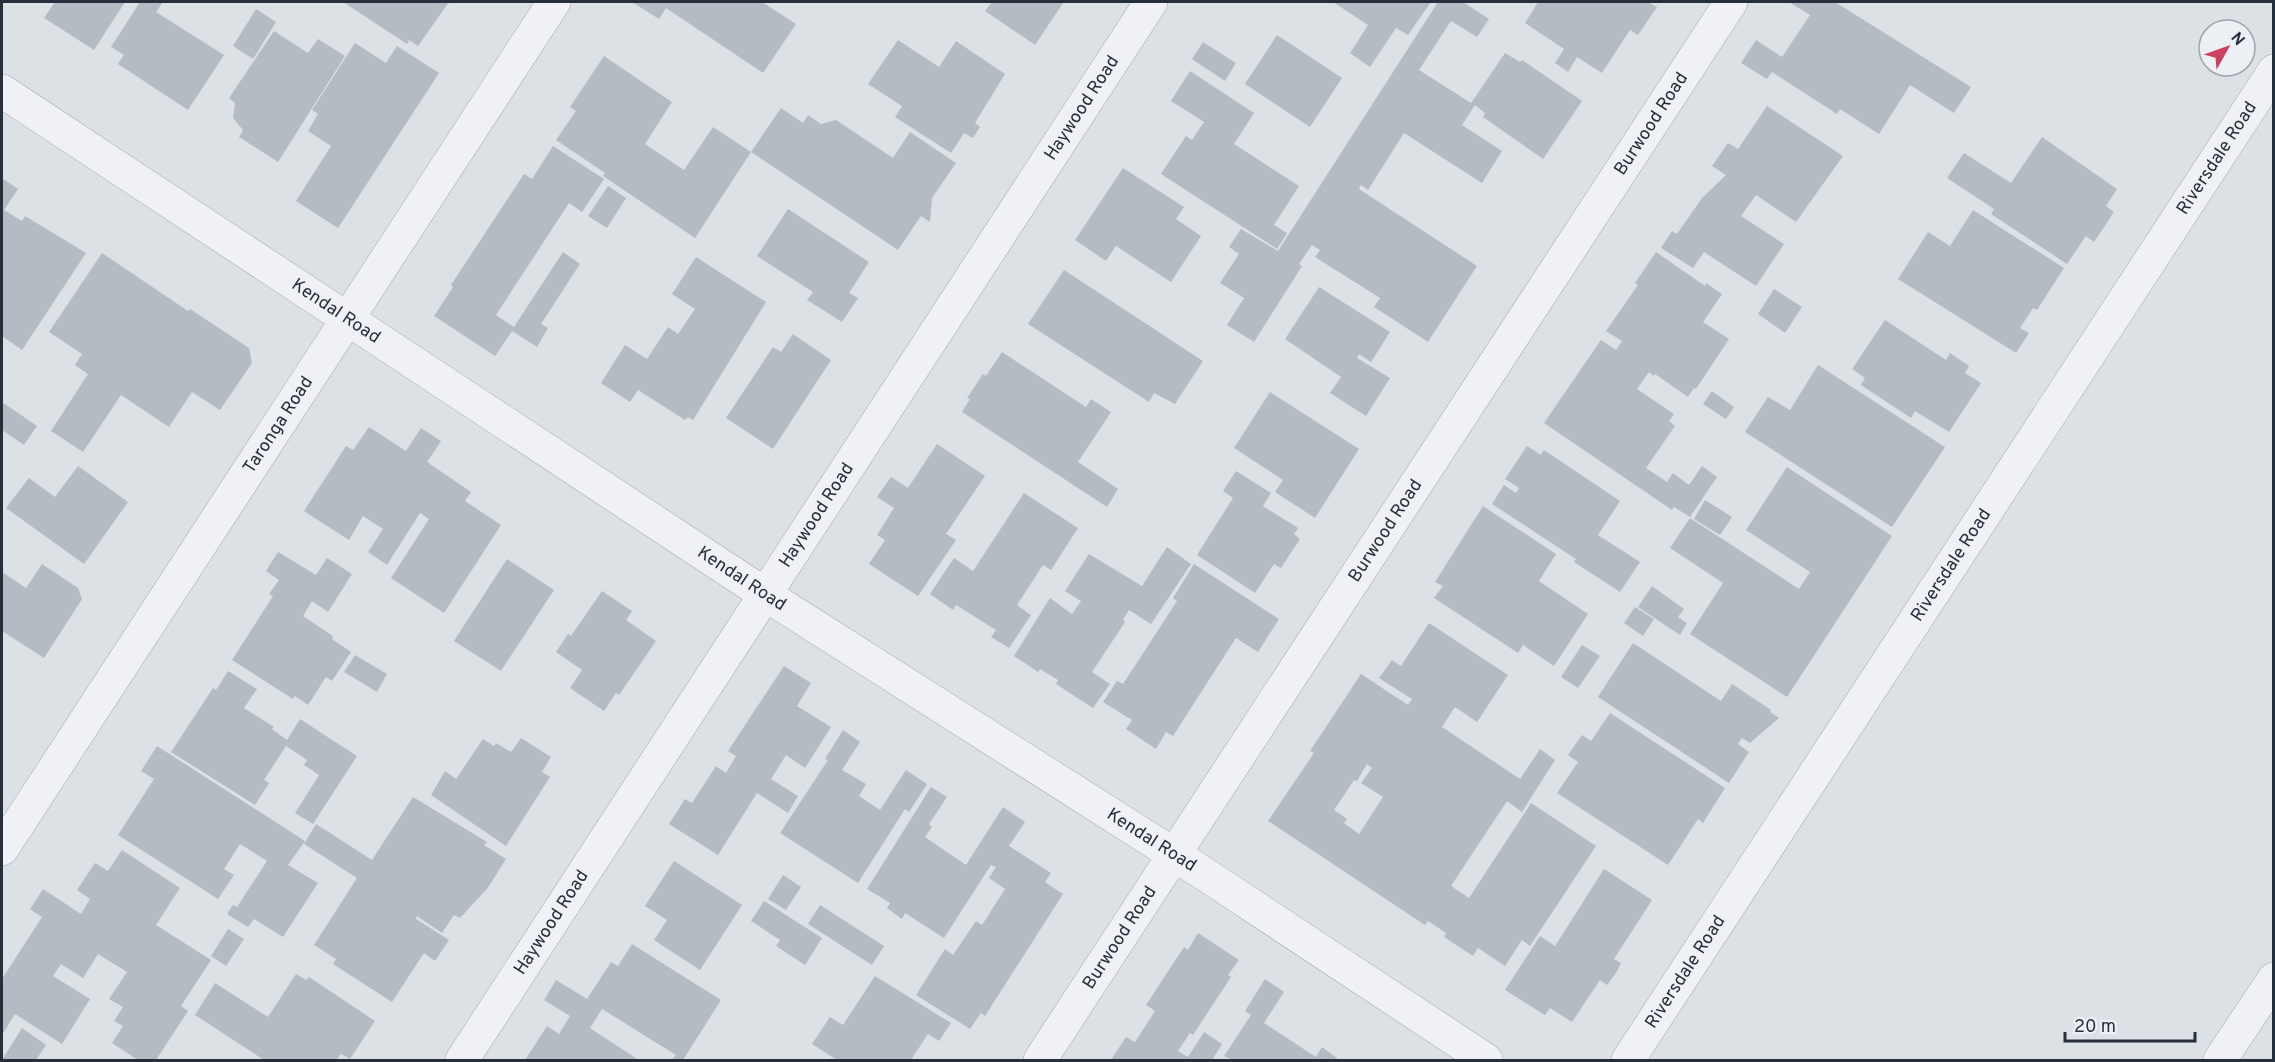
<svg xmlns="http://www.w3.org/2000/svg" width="2275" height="1062" viewBox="0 0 2275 1062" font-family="Overpass,sans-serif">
<rect width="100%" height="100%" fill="#dce1e6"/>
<!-- building -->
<g fill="#b4bbc3" fill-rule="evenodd">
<polygon points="55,2 125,2 94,50 44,18"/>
<polygon points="140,2 163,2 156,12 224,55 188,110 118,64 124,55 111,47"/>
<polygon points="343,2 449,2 418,46 409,40 407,44"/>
<polygon points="632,2 762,2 796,24 763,73 666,8 659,19"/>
<polygon points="992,2 1060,2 1063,3 1035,45 985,11"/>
<polygon points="1333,2 1431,2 1408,35 1396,28 1370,67 1350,53 1368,25"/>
<polygon points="1438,2 1463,2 1489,19 1477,37 1451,21 1419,70 1471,103 1505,53 1520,62 1522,60 1582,101 1543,159 1483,117 1485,113 1475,105 1462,125 1502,151 1482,183 1404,133 1368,190 1361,185 1359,189 1477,266 1428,342 1374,307 1380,298 1315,257 1320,250 1312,245 1299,264 1302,266 1254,342 1227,325 1244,298 1220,283 1239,254 1229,247 1241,229 1278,251"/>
<polygon points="1538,2 1648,2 1657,7 1638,35 1630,30 1602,73 1577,57 1568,72 1555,63 1564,49 1525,23"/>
<polygon points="1789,2 1835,2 1971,87 1954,113 1910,85 1879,134 1840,109 1837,114 1772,72 1767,79 1741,63 1756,40 1782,57 1810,15"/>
<polygon points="256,9 276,22 253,59 233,46"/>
<polygon points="274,31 308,53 318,39 345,56 278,162 239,137 243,130 233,118 235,103 229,98"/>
<polygon points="1277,35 1342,78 1310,127 1245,84"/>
<polygon points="898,40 939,67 956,41 1005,74 975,123 980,127 973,138 964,133 951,153 895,117 902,106 868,84"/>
<polygon points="1203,42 1236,63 1225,81 1192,59"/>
<polygon points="355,43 386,63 397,46 439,73 338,228 296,201 331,146 308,131 318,114 312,110"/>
<polygon points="604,56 672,102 645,144 684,170 713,127 751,152 781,108 803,123 808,115 821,124 836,120 893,158 910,132 956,163 932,198 930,222 921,216 898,250 751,152 695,238 603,176 605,173 556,140 576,111 570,107"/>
<polygon points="1190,71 1254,113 1234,144 1299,186 1274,225 1287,233 1277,249 1161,174 1186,136 1192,140 1204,122 1171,101"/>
<polygon points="1767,106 1843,156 1796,222 1756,195 1741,216 1784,244 1756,286 1704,252 1693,268 1661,248 1672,231 1677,234 1702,198 1726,175 1712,166 1728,143 1738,149"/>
<polygon points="2042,137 2117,189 2106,206 2114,212 2094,242 2086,236 2067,264 1991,214 1994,209 1947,178 1964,153 2011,183"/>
<polygon points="553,146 604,179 582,212 569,203 496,315 514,327 563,252 580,264 541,324 548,328 537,347 512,331 495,356 434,316 453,287 451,285 524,174 532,179"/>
<polygon points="1123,168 1184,207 1176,219 1201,236 1171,282 1116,246 1106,261 1075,240"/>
<polygon points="2,178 18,189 4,210 22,221 25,216 86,253 22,350 2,336"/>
<polygon points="608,186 626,198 607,228 588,216"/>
<polygon points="788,209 869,262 849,293 858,298 842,322 807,300 813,292 757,256"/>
<polygon points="1973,210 2064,268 2037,310 2033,308 2020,328 2029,333 2016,353 1898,279 1928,232 1950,246"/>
<polygon points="1656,252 1705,286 1706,283 1722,294 1703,322 1729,339 1696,389 1694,388 1688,397 1655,374 1654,376 1649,372 1637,389 1674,414 1669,421 1675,426 1646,468 1667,482 1673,473 1689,485 1702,466 1717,477 1690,517 1674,507 1672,510 1544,423 1601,340 1616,350 1622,341 1606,331 1638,285 1635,283"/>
<polygon points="102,253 188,311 190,309 249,348 252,363 220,410 192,392 169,427 121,395 83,452 51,431 88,374 75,365 82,354 49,332"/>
<polygon points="696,257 766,302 693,420 688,417 685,420 638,390 630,402 601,383 625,345 647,359 668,327 678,334 695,309 672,294"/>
<polygon points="1064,270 1203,361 1175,404 1154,393 1149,402 1028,324"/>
<polygon points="1319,287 1390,332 1371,362 1359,354 1357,358 1390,378 1366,416 1330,393 1341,377 1285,339"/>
<polygon points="1774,289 1802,307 1785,333 1758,314"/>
<polygon points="1885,320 1946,360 1950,353 1969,366 1965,373 1981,383 1949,432 1915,411 1911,418 1861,385 1865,378 1852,369"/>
<polygon points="793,334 831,360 773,449 726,418 773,347 781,352"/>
<polygon points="1002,352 1086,407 1091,399 1111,412 1078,462 1118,489 1107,507 962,412 970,399 967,398 983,374 986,376"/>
<polygon points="1818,365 1945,447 1892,527 1745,432 1768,397 1790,410"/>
<polygon points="1712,391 1734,407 1726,419 1703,404"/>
<polygon points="1270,392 1359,449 1315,518 1275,492 1283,480 1234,448"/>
<polygon points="2,402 37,426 24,445 2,430"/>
<polygon points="369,427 406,451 421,428 441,441 427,462 471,492 465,501 501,525 444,613 391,578 429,519 420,513 387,565 368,552 383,529 363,516 349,540 304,511 346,446 353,450"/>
<polygon points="937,444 985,476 946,534 956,540 918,596 869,564 885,540 877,535 894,508 877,497 891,477 908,488"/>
<polygon points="1527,446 1541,455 1544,450 1620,501 1598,535 1640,562 1620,592 1574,562 1576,559 1492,504 1504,485 1516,493 1519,488 1505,479"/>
<polygon points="78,466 128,502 84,564 6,508 29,478 55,497"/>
<polygon points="1787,467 1892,536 1787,697 1690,634 1723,583 1670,548 1690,518 1799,589 1810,572 1746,530"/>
<polygon points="1236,471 1271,493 1263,506 1298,528 1294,534 1300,539 1281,568 1274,564 1255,593 1197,555 1233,498 1223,491"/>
<polygon points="1024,493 1078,528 1051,570 1043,565 1017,605 1031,615 1009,648 991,637 996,630 956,605 953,610 930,594 954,558 973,571"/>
<polygon points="1705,500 1732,517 1720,535 1694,519"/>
<polygon points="1483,506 1556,554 1539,581 1588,614 1554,666 1523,645 1518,653 1434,598 1443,586 1435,582"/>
<polygon points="1167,547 1191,564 1151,624 1129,610 1123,620 1125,622 1092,672 1110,684 1093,708 1056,684 1058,680 1040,669 1038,672 1014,656 1050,598 1072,614 1081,601 1065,591 1089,554 1142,586"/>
<polygon points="278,552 316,575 327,558 352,574 328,612 312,601 303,616 333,636 332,639 351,652 332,681 326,677 308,705 295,696 293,699 232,660 273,596 269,594 279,580 266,571"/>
<polygon points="507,559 554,590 501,671 454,641"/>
<polygon points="42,564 78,588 82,599 44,658 2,631 2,572 26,588"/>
<polygon points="1194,564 1279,619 1258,652 1236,638 1173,736 1166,732 1156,749 1126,729 1132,720 1103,702 1117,681 1123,684 1177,601 1173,598"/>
<polygon points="1652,586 1684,609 1678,617 1687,623 1680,635 1638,607"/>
<polygon points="602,591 632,611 626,620 656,641 619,695 616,693 604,711 570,688 582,670 556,652 568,634 571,636"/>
<polygon points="1635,607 1654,619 1643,636 1624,623"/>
<path d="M 1429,623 L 1508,675 L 1477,722 L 1455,707 L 1442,727 L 1520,779 L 1540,749 L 1555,760 L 1522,812 L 1507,801 L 1451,886 L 1469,898 L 1531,803 L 1596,846 L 1530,946 L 1522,940 L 1505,966 L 1478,948 L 1473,956 L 1444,937 L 1446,933 L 1428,921 L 1425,925 L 1268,821 L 1314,753 L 1310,751 L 1361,674 L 1408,705 L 1412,699 L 1379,678 L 1392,660 L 1401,666 ZM 1367,764 L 1372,768 L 1361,783 L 1383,797 L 1359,834 L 1344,823 L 1347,819 L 1334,810 L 1354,780 L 1357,781 Z"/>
<polygon points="1633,643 1721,701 1732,684 1771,710 1770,712 1779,718 1750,743 1742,738 1738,744 1749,752 1729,783 1598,697"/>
<polygon points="1582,645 1600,656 1578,688 1561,677"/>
<polygon points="355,655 387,674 377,692 344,672"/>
<polygon points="784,666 811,683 797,706 831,727 805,768 786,755 771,779 798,796 788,813 757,793 718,855 669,824 685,799 692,803 716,766 726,773 736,756 728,751"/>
<polygon points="228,671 257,689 244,708 274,727 272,729 287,740 300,719 357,756 313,824 295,813 319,775 304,765 307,760 286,746 264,780 269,783 255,805 171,752 213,688 216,690"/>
<polygon points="1610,713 1725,788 1703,823 1698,819 1668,865 1557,793 1578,762 1568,755 1582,735 1591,741"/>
<polygon points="843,730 860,742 842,770 866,784 859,796 880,810 906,770 927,784 909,812 905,809 858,883 780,833 828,760 825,759"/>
<polygon points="521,738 551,757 542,772 550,777 506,846 431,795 445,771 456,779 483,739 494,746 496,743 511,752"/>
<polygon points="157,746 305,841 288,865 318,883 283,937 254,919 248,927 227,914 233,905 237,907 267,861 240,844 224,869 234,875 218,899 118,835 154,779 141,771"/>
<polygon points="931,787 947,797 929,824 932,827 925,837 966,865 1003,807 1025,822 1009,846 1051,873 1045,882 1063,894 985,1016 981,1013 970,1029 916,995 945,949 953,955 976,921 982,925 1005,889 989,878 996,867 991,865 944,938 905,913 902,919 887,908 890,903 867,889"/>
<polygon points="413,797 487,842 484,845 506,859 487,889 460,918 454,915 442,933 417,916 416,919 449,940 435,961 424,953 392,1002 333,964 336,959 314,945 357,878 304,844 316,824 372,860"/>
<polygon points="122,850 180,888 156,925 211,960 181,1006 188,1011 156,1060 138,1060 112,1043 123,1026 114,1021 123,1007 109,999 127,972 98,954 83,978 61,964 53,976 90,999 62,1044 15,1014 2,1035 2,979 42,917 30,909 43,889 81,914 90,899 77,890 95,863 108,871"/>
<polygon points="674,861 742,905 700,970 654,940 667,920 645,906"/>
<polygon points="1604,869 1652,900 1614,959 1621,963 1616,973 1607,985 1600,980 1572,1022 1550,1008 1545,1015 1505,990 1540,936 1555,946"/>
<polygon points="783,875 801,887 786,910 768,899"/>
<polygon points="764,901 822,938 805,965 776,946 780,940 751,921"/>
<polygon points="820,905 884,946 872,965 808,924"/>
<polygon points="228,929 244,939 226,966 211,956"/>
<polygon points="1198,933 1239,960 1228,975 1231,977 1193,1035 1190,1033 1178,1051 1188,1057 1204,1032 1222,1044 1212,1060 1111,1060 1126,1037 1135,1042 1155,1011 1146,1005 1184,947 1188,950"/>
<polygon points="632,944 721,1000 683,1060 672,1060 676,1055 602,1009 590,1028 637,1059 636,1060 525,1060 547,1026 559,1034 570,1016 544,1000 556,980 587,999 611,962 618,966"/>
<polygon points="296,974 306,980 309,977 375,1021 350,1059 341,1054 336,1060 264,1060 195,1015 215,983 268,1017"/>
<polygon points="875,976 951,1023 939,1041 928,1034 911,1060 837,1060 812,1044 830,1017 843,1025"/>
<polygon points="1265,979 1284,992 1264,1023 1316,1057 1322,1047 1337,1058 1336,1060 1232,1060 1224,1056 1251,1015 1245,1011"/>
<polygon points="22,1028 46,1045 36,1060 2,1060"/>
</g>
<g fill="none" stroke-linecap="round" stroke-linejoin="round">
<!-- street casing -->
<g stroke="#a2a8b0" stroke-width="34">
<g id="street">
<path id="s1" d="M 2,91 L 766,595 L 1203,873 L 1486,1060"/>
<path id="s2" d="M 2,849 L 554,2"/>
<path id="s3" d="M 462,1060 L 1151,2"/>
<path id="s4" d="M 1040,1060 L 1731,2"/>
<path id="s5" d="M 1628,1060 L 2274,71"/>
<polyline points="2220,1060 2274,979"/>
</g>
</g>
<!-- street -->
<use href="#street" stroke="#eff1f5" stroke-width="33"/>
</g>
<g text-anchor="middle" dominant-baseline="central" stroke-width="5" stroke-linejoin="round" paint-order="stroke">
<!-- street labels -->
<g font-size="18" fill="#26303d" stroke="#ecf0f4">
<text stroke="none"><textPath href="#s3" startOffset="1136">Haywood Road</textPath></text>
<text stroke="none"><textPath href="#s4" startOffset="1118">Burwood Road</textPath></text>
<text stroke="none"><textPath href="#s5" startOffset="1077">Riversdale Road</textPath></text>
<text stroke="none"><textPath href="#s1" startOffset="400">Kendal Road</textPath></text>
<text stroke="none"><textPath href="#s2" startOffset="506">Taronga Road</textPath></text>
<text stroke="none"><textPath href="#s3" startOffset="650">Haywood Road</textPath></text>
<text stroke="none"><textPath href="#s4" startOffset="632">Burwood Road</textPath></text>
<text stroke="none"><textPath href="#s5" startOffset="591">Riversdale Road</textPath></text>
<text stroke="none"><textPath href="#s1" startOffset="886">Kendal Road</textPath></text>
<text stroke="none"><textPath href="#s1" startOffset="1372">Kendal Road</textPath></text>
<text stroke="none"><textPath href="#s3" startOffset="164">Haywood Road</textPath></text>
<text stroke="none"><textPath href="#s4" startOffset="146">Burwood Road</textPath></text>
<text stroke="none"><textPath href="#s5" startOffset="105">Riversdale Road</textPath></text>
</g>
</g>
<!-- border -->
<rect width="2275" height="1062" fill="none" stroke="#26303d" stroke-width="6"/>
<!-- north arrow -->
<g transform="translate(2227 48) rotate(50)"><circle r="28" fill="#ecf0f4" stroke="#9da3ab" stroke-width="1.5"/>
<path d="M0-4.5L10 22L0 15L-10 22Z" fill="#cd405f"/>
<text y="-9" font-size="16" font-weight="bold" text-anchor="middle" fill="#26303d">N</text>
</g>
<!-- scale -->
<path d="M2065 1032v9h130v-9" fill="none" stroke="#26303d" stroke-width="3"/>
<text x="2074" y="1032" font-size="18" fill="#26303d" stroke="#ecf0f4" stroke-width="4.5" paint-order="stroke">20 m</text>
</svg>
